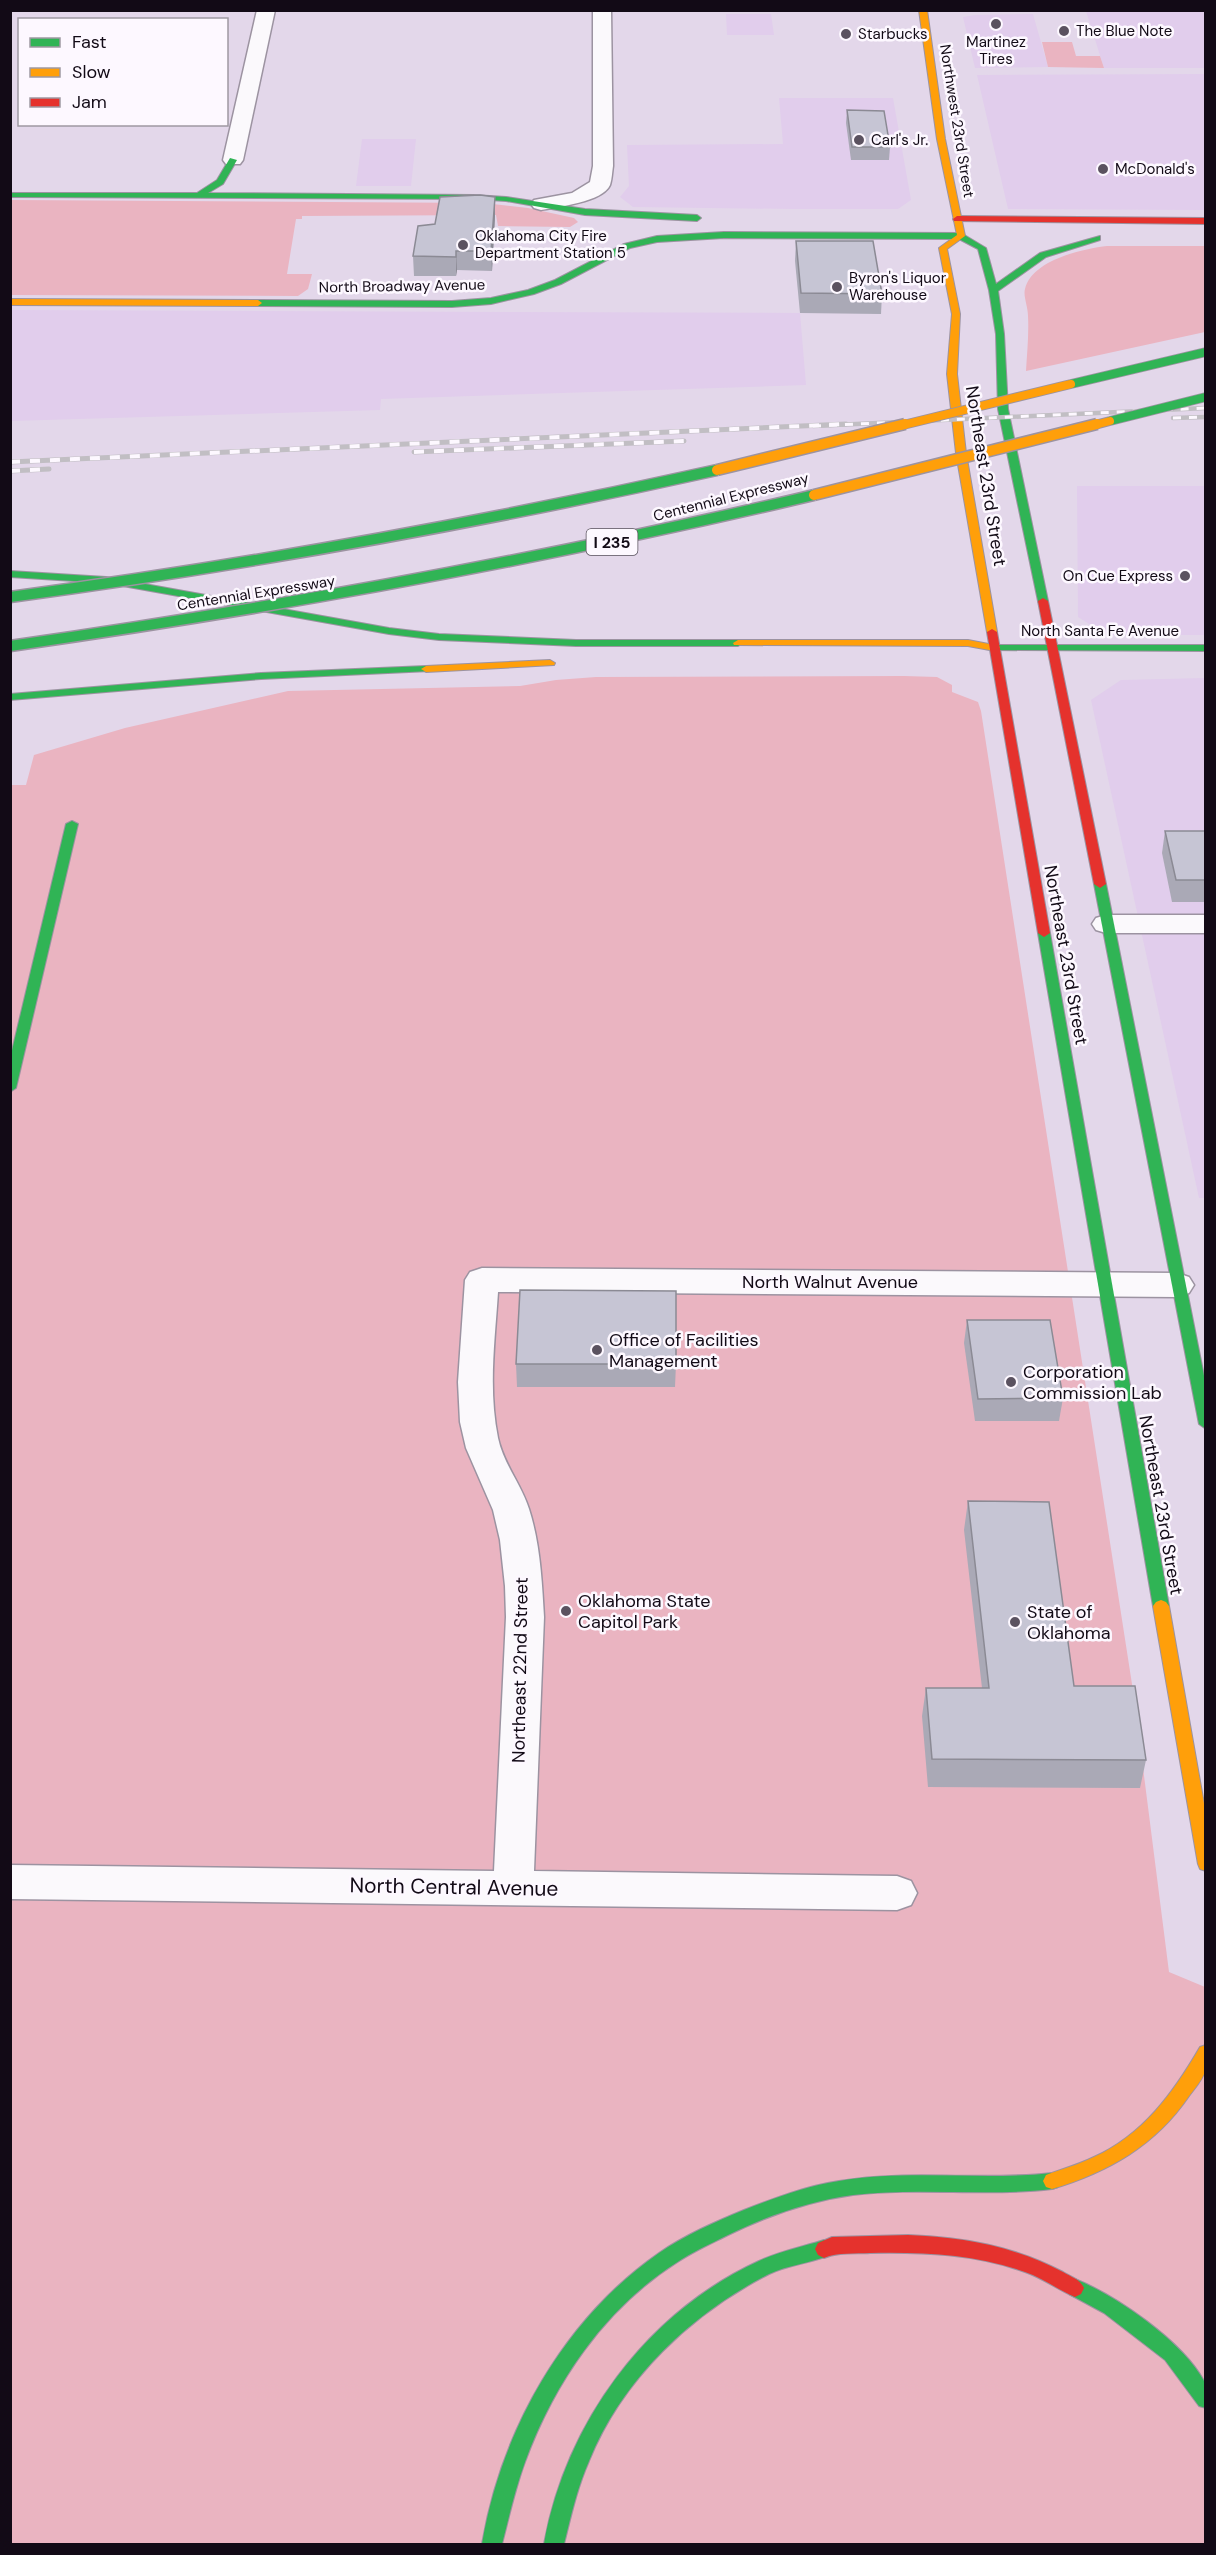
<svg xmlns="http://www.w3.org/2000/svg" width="1216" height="2555" viewBox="0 0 1216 2555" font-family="'DM Sans',sans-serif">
<rect width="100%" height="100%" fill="#e3d7ea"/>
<!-- built -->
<g fill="#e1cdec">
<polygon points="1086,11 1205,11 1205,68 1104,68"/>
<polygon points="726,14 771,14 774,35 727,35"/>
<polygon points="1033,14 1048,67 975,68 963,17 975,15"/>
<polygon points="1205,74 1205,210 1008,209 977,75"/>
<polygon points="779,98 893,98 911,200 898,209 793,209 633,207 620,197 629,186 627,145 783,144"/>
<polygon points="362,139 416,139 411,186 356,186"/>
<polygon points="10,310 800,313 806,385 381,399 380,410 11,421"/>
<polygon points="1077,486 1205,486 1205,635 1107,635 1078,617"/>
<polygon points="1205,678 1205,1198 1199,1198 1091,700 1121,680"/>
</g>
<!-- green -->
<g fill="#eab4c1">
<polygon points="1042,42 1072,42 1076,56 1100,56 1104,68 1048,67"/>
<polygon points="11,200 484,203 528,208 574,218 578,222 570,227 498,226 496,215 302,216 302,219 296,219 287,274 312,274 308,289 298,296 11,295"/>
<path d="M 1107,246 L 1205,246 L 1205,332 L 1026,371 C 1027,353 1029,334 1028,316 C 1028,307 1023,296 1025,289 C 1032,260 1082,249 1107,246 Z"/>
<polygon points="904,676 937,677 952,685 952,692 978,702 981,711 1134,1697 1169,1972 1205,1987 1205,2544 11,2544 11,785 26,785 34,755 125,728 288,691 520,686 556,680 596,677"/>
</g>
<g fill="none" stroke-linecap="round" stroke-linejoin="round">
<!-- street casing -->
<g stroke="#9c93a1" stroke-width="3">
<g id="street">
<polygon points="257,10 275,10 243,160 240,164 226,164 223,160"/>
<path d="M 593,10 L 611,10 L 613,166 C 612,172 612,179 610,185 C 603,202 557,207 541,210 L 534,208 L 531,204 L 534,200 L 572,193 L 590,182 L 593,166 Z"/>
<polygon points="1106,915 1206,915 1206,933 1106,933 1096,930 1092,924 1096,918"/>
<path d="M 482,1268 L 1177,1273 L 1189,1277 L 1194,1285 L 1189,1293 L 1177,1297 L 498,1292 C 495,1340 488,1389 498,1438 C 503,1463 521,1484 529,1509 C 540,1543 542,1581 544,1617 L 534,1871 L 897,1876 L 911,1881 L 917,1893 L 911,1905 L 897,1910 L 10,1899 L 10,1865 L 494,1871 L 506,1617 L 505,1586 L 500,1540 L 493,1510 L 466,1448 L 460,1422 L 458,1382 L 465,1280 L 470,1272 Z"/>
</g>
</g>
<!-- fast casing -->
<g stroke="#9c93a1" stroke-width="2">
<g id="fast">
<polygon points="230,158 237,160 223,184 208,193 473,195 506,197 585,209 697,215 701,218 697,221 585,215 506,201 473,199 10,197 10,193 197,193 217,180"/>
<polygon points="724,232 961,233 986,248 996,284 1040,253 1100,236 1100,240 1046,257 998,291 1004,334 1008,409 1048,601 1047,603 1039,603 1038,601 998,409 996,334 989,290 978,249 959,239 724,238 657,242 630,248 561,284 534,294 491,304 452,307 258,306 254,303 258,300 452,301 491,298 528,290 555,280 624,244 657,236"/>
<polygon points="10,571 106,577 389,628 439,634 576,640 738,640 743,643 738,646 576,646 439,640 389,634 106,583 10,577"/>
<polygon points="995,645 1206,645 1206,651 991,650 990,648"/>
<polygon points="426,666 431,669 430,671 261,679 10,700 10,694 261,673"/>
<polygon points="72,821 78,824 16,1088 10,1092 10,1059 66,824"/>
<polygon points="1100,880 1106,884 1206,1386 1206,1429 1199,1424 1094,884"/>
<polygon points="1044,929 1050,933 1169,1606 1166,1610 1161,1612 1156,1610 1153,1606 1038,933"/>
<path d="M 1052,2173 L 1058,2175 L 1061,2181 L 1058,2187 L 1052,2189 C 986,2197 919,2187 853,2195 C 809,2201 767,2216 728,2235 C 710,2244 692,2252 676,2263 C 604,2309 554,2383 525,2462 C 515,2489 509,2517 502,2544 L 482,2544 C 501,2431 564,2319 659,2253 C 685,2235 715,2222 744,2210 C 775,2198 806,2186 839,2181 C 910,2169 981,2181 1052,2173 Z"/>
<path d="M 824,2240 L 830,2243 L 833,2249 L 830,2255 C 811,2263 788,2265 769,2274 C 691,2314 622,2379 589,2461 C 577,2488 571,2516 564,2544 L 544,2544 C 566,2423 646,2313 759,2261 C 780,2251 802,2247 824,2240 Z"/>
<path d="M 1075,2279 C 1117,2296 1182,2341 1204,2381 C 1208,2388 1206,2400 1206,2408 L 1199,2406 L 1165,2360 L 1104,2313 L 1069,2294 L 1066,2288 L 1069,2282 Z"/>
</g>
</g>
<!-- slow casing -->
<g stroke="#9c93a1" stroke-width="2">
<g id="slow">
<polygon points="919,10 927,10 945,139 965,236 947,249 960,314 957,374 966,453 997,632 992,635 987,632 956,453 947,374 952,314 939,248 957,235 937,139"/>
<polygon points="10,299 258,300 262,303 258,306 10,305"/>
<polygon points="738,640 968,640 999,646 1000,648 995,651 968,646 734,645 733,643"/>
<polygon points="550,660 555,663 554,665 426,672 421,669 426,666"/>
<polygon points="1161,1600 1166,1602 1169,1606 1206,1815 1206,1871 1200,1869 1198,1864 1153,1606 1156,1602"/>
<path d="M 1206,2045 C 1206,2053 1207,2061 1206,2068 C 1204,2078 1195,2088 1189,2096 C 1155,2146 1108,2172 1052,2189 L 1046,2187 L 1043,2181 L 1046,2175 C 1062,2169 1078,2165 1094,2157 C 1143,2135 1174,2092 1200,2047 Z"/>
</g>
</g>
<!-- jam casing -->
<g stroke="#9c93a1" stroke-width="2">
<g id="jam">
<polygon points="957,216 1206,218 1206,224 954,221 953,219"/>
<polygon points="1043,598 1048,601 1106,884 1100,888 1094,884 1038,601"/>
<polygon points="992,629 997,632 1050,933 1044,937 1038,933 987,632"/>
<path d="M 908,2235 C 962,2237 1014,2246 1063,2272 C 1071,2277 1080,2279 1084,2288 L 1081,2294 L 1075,2297 C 1058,2290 1043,2278 1025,2272 C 975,2254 923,2252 870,2253 C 855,2254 838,2252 824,2258 L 818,2255 L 815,2249 L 818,2243 L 832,2237 Z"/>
</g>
</g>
<!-- street -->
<use href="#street" fill="#fbf9fc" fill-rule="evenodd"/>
<!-- fast -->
<use href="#fast" fill="#30b455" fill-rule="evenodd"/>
<!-- slow -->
<use href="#slow" fill="#ff9f0a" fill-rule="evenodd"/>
<!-- jam -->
<use href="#jam" fill="#e5322d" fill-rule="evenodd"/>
<!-- rail-far1 casing -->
<g stroke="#c1bec3" stroke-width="4.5">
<g id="rail-far1">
<polyline points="1173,418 1206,417"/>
<polyline points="813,426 1206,408"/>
</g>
</g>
<!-- rail casing -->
<g stroke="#c1bec3" stroke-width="5">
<g id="rail">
<polyline points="414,452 684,441"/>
<polyline points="10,462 846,424"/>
<polyline points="10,471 49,469"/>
</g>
</g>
<!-- rail-far1 -->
<use href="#rail-far1" stroke="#fdf8ff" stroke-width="3" stroke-dasharray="8" stroke-linecap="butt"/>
<!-- rail -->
<use href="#rail" stroke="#fdf8ff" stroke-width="4" stroke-dasharray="10" stroke-linecap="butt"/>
<!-- fast-bridge-far1 casing -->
<g stroke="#9c93a1" stroke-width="10" stroke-linecap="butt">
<g id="fast-bridge-far1">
<polyline points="1071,384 1206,352"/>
<polyline points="1110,421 1206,397"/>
</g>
</g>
<!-- fast-bridge casing -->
<g stroke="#9c93a1" stroke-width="13" stroke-linecap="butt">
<g id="fast-bridge">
<path d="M 10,597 C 248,565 483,522 717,470"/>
<path d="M 10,646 C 281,607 548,558 814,495"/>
</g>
</g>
<!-- slow-bridge-far1 casing -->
<g stroke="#9c93a1" stroke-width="10" stroke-linecap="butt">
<g id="slow-bridge-far1">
<polyline points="899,426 1071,384"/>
<polyline points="1091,426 1110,421"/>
</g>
</g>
<!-- slow-bridge casing -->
<g stroke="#9c93a1" stroke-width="13" stroke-linecap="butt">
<g id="slow-bridge">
<polyline points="717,470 905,424"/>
<polyline points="814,495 1097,424"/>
</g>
</g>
<!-- fast-bridge-far1 -->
<use href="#fast-bridge-far1" stroke="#30b455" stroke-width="8"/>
<!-- fast-bridge -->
<use href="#fast-bridge" stroke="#30b455" stroke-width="10"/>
<!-- slow-bridge-far1 -->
<use href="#slow-bridge-far1" stroke="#ff9f0a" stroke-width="8"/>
<!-- slow-bridge -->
<use href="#slow-bridge" stroke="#ff9f0a" stroke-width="10"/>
</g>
<!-- wall -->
<g fill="#aaa9b6">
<polygon points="847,110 890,147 889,160 851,160 846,123"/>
<polygon points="495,197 495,216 492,271 457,270 456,276 414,276 413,256 435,224"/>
<polygon points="796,241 882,294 881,314 800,313 795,261"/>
<polygon points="1165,831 1206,831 1206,902 1172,902 1162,853"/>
<polygon points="967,1320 1063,1398 1059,1421 975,1421 964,1343"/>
<polygon points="516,1364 676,1364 675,1387 517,1387"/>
<polygon points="968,1501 1074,1686 1146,1760 1140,1788 928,1787 922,1716 926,1688 982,1688 964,1530"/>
</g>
<!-- shaded-wall -->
<g fill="#8b8a94">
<polygon points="495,197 495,216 492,271 491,251"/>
<polygon points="456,251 457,270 456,276"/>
</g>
<!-- building -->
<g fill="#c6c5d4" stroke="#8b8a94" stroke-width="1.5">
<polygon points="847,110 884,111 890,147 852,147"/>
<polygon points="480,195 495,197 491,251 456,251 456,257 413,256 418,226 435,224 440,197"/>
<polygon points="796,241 873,241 882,294 801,293"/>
<polygon points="1165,831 1206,831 1206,880 1176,880"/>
<polygon points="520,1290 676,1291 676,1364 516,1364"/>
<polygon points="967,1320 1050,1320 1063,1398 978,1399"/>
<polygon points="968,1501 1049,1502 1074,1686 1135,1686 1146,1760 932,1759 926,1688 989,1688"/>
</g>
<!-- markers -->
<g fill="#5b5260" stroke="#fdf8ff" stroke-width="2">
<circle cx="996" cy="24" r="6"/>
<circle cx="1064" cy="31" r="6"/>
<circle cx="846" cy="34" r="6"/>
<circle cx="859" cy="140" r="6"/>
<circle cx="1103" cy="169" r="6"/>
<circle cx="463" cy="245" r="6"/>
<circle cx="837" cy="287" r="6"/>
<circle cx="1185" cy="576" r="6"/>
<circle cx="597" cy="1350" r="6"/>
<circle cx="1011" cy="1382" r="6"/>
<circle cx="566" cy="1611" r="6"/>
<circle cx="1015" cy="1622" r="6"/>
</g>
<g text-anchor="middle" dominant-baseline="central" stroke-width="5" stroke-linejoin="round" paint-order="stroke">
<!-- far-poi labels -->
<g font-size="15" fill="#120a16" stroke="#fdf8ff" text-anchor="start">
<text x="1076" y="31">The Blue Note</text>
<text x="858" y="34">Starbucks</text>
<text x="996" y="42" text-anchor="middle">Martinez<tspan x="996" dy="17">Tires</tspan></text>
<text x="871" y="140">Carl's Jr.</text>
<text x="1115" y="169">McDonald's</text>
<text x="475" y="236">Oklahoma City Fire<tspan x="475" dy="17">Department Station 5</tspan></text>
<text x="849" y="278">Byron's Liquor<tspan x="849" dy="17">Warehouse</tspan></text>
<text x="1173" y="576" text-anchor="end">On Cue Express</text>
</g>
<!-- far-street labels -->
<g font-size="15" fill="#120a16" stroke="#fdf8ff">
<text transform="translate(957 121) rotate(81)">Northwest 23rd Street</text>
<text transform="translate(402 286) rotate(-1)">North Broadway Avenue</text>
<text transform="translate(731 497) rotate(-14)">Centennial Expressway</text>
<text transform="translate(256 593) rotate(-9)">Centennial Expressway</text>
<text x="1100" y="631">North Santa Fe Avenue</text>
</g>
<!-- shield labels -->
<rect fill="#fdf8ff" stroke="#58515c" stroke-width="1.5" x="586.5" y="529" width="51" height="26" rx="4.5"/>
<g font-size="16" font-weight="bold" fill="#120a16">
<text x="612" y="542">I 235</text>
</g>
<!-- street labels -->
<g font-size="18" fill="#120a16" stroke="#fdf8ff">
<text transform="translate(986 476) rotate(81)">Northeast 23rd Street</text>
<text transform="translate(1066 955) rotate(80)">Northeast 23rd Street</text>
<text x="830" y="1282">North Walnut Avenue</text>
<text transform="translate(1161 1505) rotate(80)">Northeast 23rd Street</text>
<text transform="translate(520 1670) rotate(-89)">Northeast 22nd Street</text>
</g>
<!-- poi labels -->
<g font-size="18" fill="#120a16" stroke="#fdf8ff" text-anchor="start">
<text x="609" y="1340">Office of Facilities<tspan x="609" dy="21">Management</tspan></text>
<text x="1023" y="1372">Corporation<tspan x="1023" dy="21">Commission Lab</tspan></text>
<text x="578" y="1601">Oklahoma State<tspan x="578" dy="21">Capitol Park</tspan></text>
<text x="1027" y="1612">State of<tspan x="1027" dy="21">Oklahoma</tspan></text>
</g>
<!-- near-street labels -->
<g font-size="21" fill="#120a16" stroke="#fdf8ff">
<text transform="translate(454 1887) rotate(1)">North Central Avenue</text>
</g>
</g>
<!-- border -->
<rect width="1216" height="2555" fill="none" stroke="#120a16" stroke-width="24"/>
<!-- legend -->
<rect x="18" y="18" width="210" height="108" fill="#fdf8ff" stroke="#9f99a2" stroke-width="1.5"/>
<rect x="30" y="38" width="30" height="9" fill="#30b455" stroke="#9f99a2" stroke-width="1.5"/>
<text x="72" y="48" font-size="18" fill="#120a16">Fast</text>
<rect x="30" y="68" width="30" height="9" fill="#ff9f0a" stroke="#9f99a2" stroke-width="1.5"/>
<text x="72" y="78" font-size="18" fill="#120a16">Slow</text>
<rect x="30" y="98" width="30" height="9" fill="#e5322d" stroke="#9f99a2" stroke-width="1.5"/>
<text x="72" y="108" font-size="18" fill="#120a16">Jam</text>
</svg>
